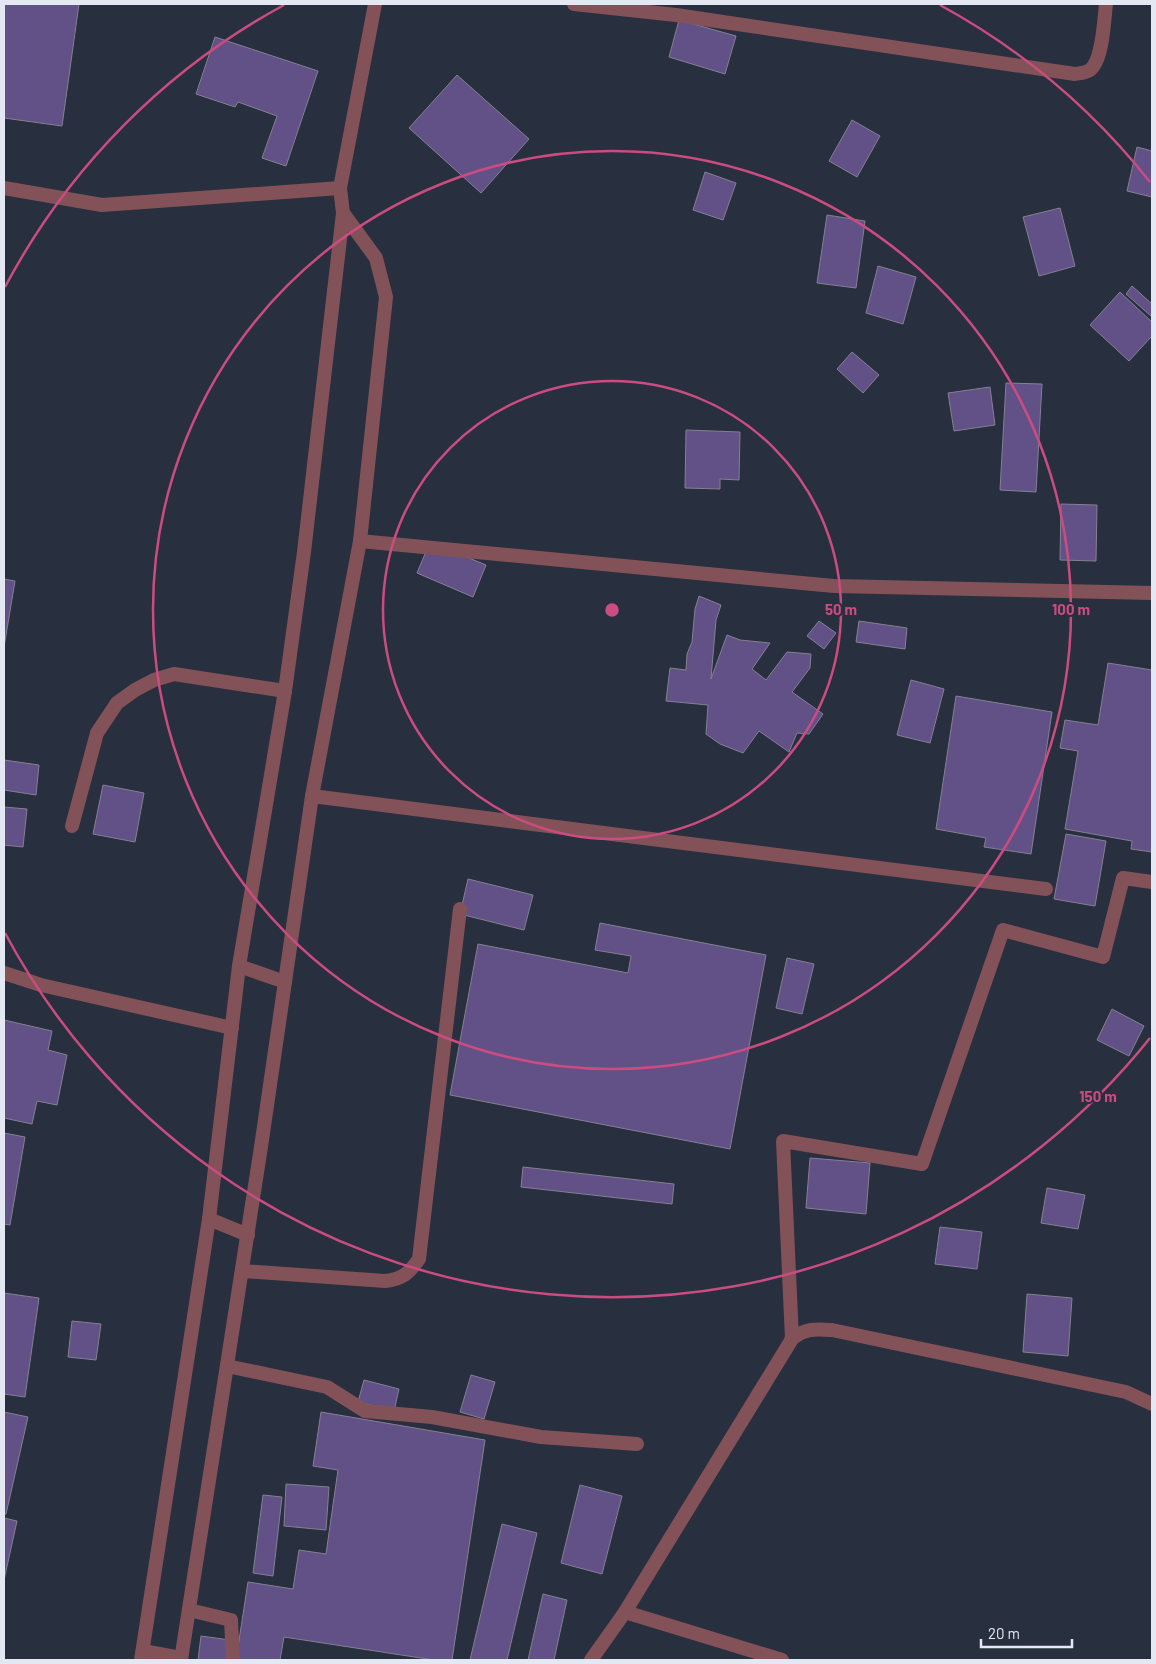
<svg xmlns="http://www.w3.org/2000/svg" width="1156" height="1664" viewBox="0 0 1156 1664" font-family="Barlow,sans-serif">
<rect width="100%" height="100%" fill="#282f3e"/>
<!-- building -->
<g fill="#615186" stroke="#858094">
<polygon points="4,4 79,4 62,126 4,118"/>
<polygon points="679,20 736,36 725,74 669,57"/>
<polygon points="215,37 318,71 286,166 262,158 277,116 238,102 235,107 196,94"/>
<polygon points="457,75 529,139 481,193 409,128"/>
<polygon points="852,120 880,136 857,177 829,161"/>
<polygon points="1137,147 1152,151 1152,197 1127,191"/>
<polygon points="705,172 736,183 723,220 693,210"/>
<polygon points="1060,208 1075,266 1039,276 1023,217"/>
<polygon points="827,215 865,221 856,288 817,283"/>
<polygon points="878,266 916,277 903,324 866,313"/>
<polygon points="1132,286 1152,304 1152,317 1126,294"/>
<polygon points="1120,292 1152,322 1152,336 1129,361 1090,325"/>
<polygon points="852,352 879,375 863,393 837,369"/>
<polygon points="1006,383 1042,384 1036,492 1000,490"/>
<polygon points="990,387 995,425 954,431 948,393"/>
<polygon points="686,430 740,432 739,480 720,479 720,489 685,488"/>
<polygon points="1061,504 1097,505 1096,561 1060,560"/>
<polygon points="430,542 486,565 473,597 417,573"/>
<polygon points="4,579 15,581 4,647"/>
<polygon points="699,596 721,605 716,620 711,679 727,635 740,640 770,643 752,669 766,680 787,652 811,654 810,668 792,692 823,714 809,734 797,733 789,752 759,731 743,753 720,744 706,734 708,705 666,701 670,668 686,670 687,654 692,642 695,609"/>
<polygon points="819,621 836,633 824,649 807,636"/>
<polygon points="859,621 907,628 905,649 856,642"/>
<polygon points="1108,663 1152,670 1152,852 1131,849 1132,841 1065,829 1078,751 1060,748 1065,720 1098,725"/>
<polygon points="911,680 944,689 930,743 897,735"/>
<polygon points="956,696 1052,712 1031,854 984,847 986,838 936,829"/>
<polygon points="4,760 39,765 36,795 4,790"/>
<polygon points="103,785 144,793 135,842 93,834"/>
<polygon points="4,807 27,809 23,847 4,845"/>
<polygon points="1066,834 1106,841 1095,906 1054,899"/>
<polygon points="468,879 533,895 524,930 460,914"/>
<polygon points="600,923 766,955 730,1149 450,1095 478,944 628,973 631,956 595,950"/>
<polygon points="787,958 814,964 802,1014 776,1008"/>
<polygon points="1112,1009 1144,1026 1129,1056 1097,1040"/>
<polygon points="4,1020 52,1031 48,1050 67,1055 57,1105 37,1101 32,1124 4,1118"/>
<polygon points="4,1133 25,1137 10,1225 4,1224"/>
<polygon points="810,1158 870,1163 866,1214 806,1208"/>
<polygon points="523,1167 674,1184 672,1204 521,1187"/>
<polygon points="1047,1188 1085,1195 1078,1229 1041,1223"/>
<polygon points="940,1227 982,1232 977,1269 935,1264"/>
<polygon points="4,1293 39,1298 25,1397 4,1394"/>
<polygon points="1027,1294 1072,1298 1068,1356 1023,1352"/>
<polygon points="72,1321 101,1324 96,1360 68,1357"/>
<polygon points="471,1375 495,1382 484,1419 460,1412"/>
<polygon points="364,1380 399,1389 394,1411 358,1402"/>
<polygon points="4,1412 28,1417 6,1514 4,1514"/>
<polygon points="321,1412 485,1440 452,1660 434,1660 284,1637 280,1660 236,1660 248,1582 293,1589 299,1550 326,1554 338,1470 313,1466"/>
<polygon points="286,1484 329,1487 326,1530 284,1526"/>
<polygon points="580,1485 622,1496 602,1574 561,1563"/>
<polygon points="263,1495 282,1497 273,1576 253,1573"/>
<polygon points="4,1518 17,1521 4,1580"/>
<polygon points="502,1524 537,1533 507,1660 470,1660"/>
<polygon points="543,1594 567,1600 554,1660 528,1660"/>
<polygon points="201,1636 230,1640 228,1660 198,1660"/>
</g>
<g fill="none" stroke-linecap="round" stroke-linejoin="round">
<!-- service -->
<g stroke="#835258" stroke-width="14">
<polyline points="4,188 102,205 340,188"/>
<polyline points="312,796 1046,889"/>
<polyline points="72,826 97,733 117,703 135,690 154,680 174,674 285,691"/>
<path d="M 242,1271 L 385,1281 C 403,1279 409,1273 419,1259 L 460,909"/>
</g>
<!-- minor -->
<g stroke="#835258" stroke-width="14">
<path d="M 574,4 L 676,15 L 1075,74 C 1080,73 1086,73 1090,70 C 1103,60 1104,20 1106,4"/>
<polyline points="360,541 834,586 1152,593"/>
<polyline points="239,966 285,982"/>
<polyline points="4,973 41,985 232,1028"/>
<polyline points="209,1219 248,1235"/>
<polyline points="792,1339 783,1141 922,1164 1003,930 1103,957 1123,878 1152,882"/>
<polyline points="227,1366 327,1387 365,1411 432,1417 541,1437 637,1444"/>
<polyline points="189,1610 231,1620 233,1660"/>
<polyline points="625,1612 782,1660"/>
<polyline points="143,1651 181,1658"/>
<polyline points="141,1660 209,1219 239,966 285,691 304,552 343,213 340,188 375,4"/>
<polyline points="181,1660 261,1147 312,796 360,541 386,297 376,258 343,213"/>
<path d="M 591,1660 L 625,1612 L 792,1339 C 805,1328 815,1329 832,1330 L 1126,1392 L 1152,1404"/>
</g>
</g>
<!-- distance rings -->
<g fill="none" stroke="#ca4c81" stroke-width="2.5">
<circle cx="612" cy="610" r="229"/>
<circle cx="612" cy="610" r="459"/>
<path d="M1150 1038A688 688 0 0 1 5 933M5 287A688 688 0 0 1 284 5M940 5A688 688 0 0 1 1150 182"/>
</g>
<circle cx="612" cy="610" r="8" fill="#ca4c81" stroke="#282f3e" stroke-width="2.5"/>
<g font-size="15" text-anchor="middle" font-weight="bold" fill="#ca4c81" stroke="#282f3e" stroke-width="4" stroke-linejoin="round" paint-order="stroke">
<text x="841" y="615">50 m</text>
<text x="1071" y="615">100 m</text>
<text x="1098" y="1102">150 m</text>
</g>
<!-- border -->
<rect width="1156" height="1664" fill="none" stroke="#e4e8f3" stroke-width="10"/>
<!-- scale -->
<path d="M981 1639v8h91v-8" fill="none" stroke="#e4e8f3" stroke-width="2.5"/>
<text x="988" y="1639" font-size="15" fill="#e4e8f3" stroke="#282f3e" stroke-width="4" paint-order="stroke">20 m</text>
</svg>
